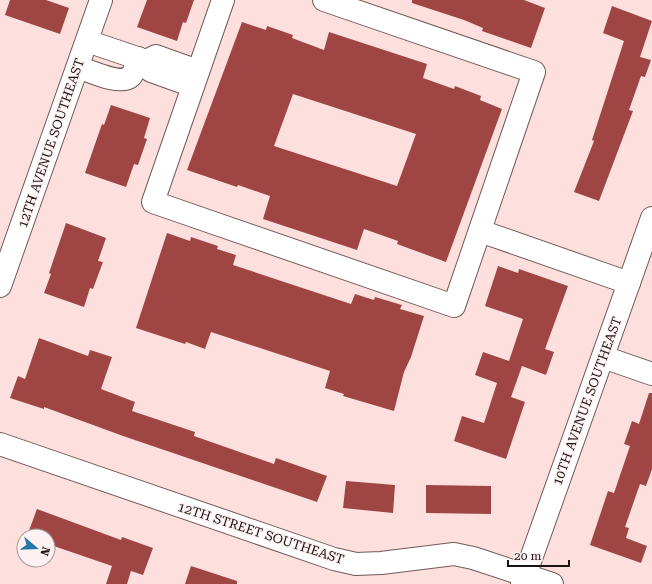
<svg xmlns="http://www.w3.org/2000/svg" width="652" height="584" viewBox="0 0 652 584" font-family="'Roboto Serif',serif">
<rect width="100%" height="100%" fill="#fde0de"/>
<!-- building -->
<g fill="#9f4645" fill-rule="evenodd">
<polygon points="10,0 46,0 69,8 60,34 5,15"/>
<polygon points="147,0 194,0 186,23 183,22 177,41 137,27"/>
<polygon points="412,0 524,0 545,8 531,48 482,31 483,28 464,20 412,3"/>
<polygon points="612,6 652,21 640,57 651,60 645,77 641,76 629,110 633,111 599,201 574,192 594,141 592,140 624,41 603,33"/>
<path d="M 242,22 L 266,30 L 267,26 L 293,35 L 292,38 L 324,50 L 329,32 L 427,64 L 423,78 L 454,89 L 455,86 L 481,96 L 480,100 L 502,109 L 446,262 L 397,244 L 398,241 L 364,229 L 357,250 L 263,219 L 270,196 L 238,185 L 237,187 L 187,170 ZM 293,94 L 416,134 L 397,186 L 274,146 Z"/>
<polygon points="111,105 150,118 144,138 147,139 138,165 134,164 126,187 85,173 102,124 104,125"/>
<polygon points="66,223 106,238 98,261 103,262 93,289 90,288 84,307 44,293 51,274 49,273"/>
<polygon points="167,233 190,241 191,237 218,246 217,249 236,255 233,265 351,304 355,294 374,300 375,297 402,305 400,309 424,316 411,357 404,372 394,411 343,396 344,394 325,388 330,371 211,332 205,349 186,342 185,344 136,328"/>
<polygon points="498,266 518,273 519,269 568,286 545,349 554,352 546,375 522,366 511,397 525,402 506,459 454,441 462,416 484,423 497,383 475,375 483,352 509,361 523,319 485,306"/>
<polygon points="39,338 88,356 90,350 112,357 101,389 135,402 132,411 195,432 194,436 274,464 276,458 327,476 317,502 123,436 44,407 44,409 10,398 18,376 25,379"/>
<polygon points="649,393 652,393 652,469 646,486 640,484 625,527 629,528 626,538 647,546 641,563 590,545 608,491 614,493 630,446 624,444 632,421 639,424"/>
<polygon points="346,481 395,485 393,513 343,508"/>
<polygon points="426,485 491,486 491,514 426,513"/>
<polygon points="37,509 121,540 122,537 153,548 143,575 131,571 127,584 106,584 112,566 48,544 48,536 27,536"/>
<polygon points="191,566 237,581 237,584 185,584"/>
</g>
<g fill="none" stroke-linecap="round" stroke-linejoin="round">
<!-- minor casing -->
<g stroke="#715958" stroke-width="24">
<g id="minor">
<polyline points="223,0 153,202 454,306 534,72 324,0"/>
<polyline points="87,41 146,61"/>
<polyline points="146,61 151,71 193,86"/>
<polyline points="146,61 156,56 198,71"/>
<path d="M 78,67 C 90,71 121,86 131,76 C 135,72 136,64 138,58"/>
<polyline points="480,231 629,283"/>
<polyline points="0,286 101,0"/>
<polyline points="603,357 652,374"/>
<polyline points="0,444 334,559 356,564 381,563 454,554 473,558 552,584"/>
<polyline points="522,584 652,218"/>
</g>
</g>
<!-- minor -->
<use href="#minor" stroke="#fff" stroke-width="22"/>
</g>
<g text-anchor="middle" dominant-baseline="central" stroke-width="3" stroke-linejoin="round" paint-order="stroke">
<!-- street labels -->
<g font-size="13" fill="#1c1212" stroke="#fdf2f1">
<text transform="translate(51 143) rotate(-71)">12TH AVENUE SOUTHEAST</text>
<text transform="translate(587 401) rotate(-70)">10TH AVENUE SOUTHEAST</text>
<text transform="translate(261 533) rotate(18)">12TH STREET SOUTHEAST</text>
</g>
</g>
<!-- north arrow -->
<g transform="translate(36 548) rotate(109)"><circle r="19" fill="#fdf2f1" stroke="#a39898"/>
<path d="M0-3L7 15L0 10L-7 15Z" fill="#2278a8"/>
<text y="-6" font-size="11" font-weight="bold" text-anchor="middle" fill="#1c1212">N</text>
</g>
<!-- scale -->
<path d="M508 560v6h61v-6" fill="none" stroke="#1c1212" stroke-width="2"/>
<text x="514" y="560" font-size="12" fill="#1c1212" stroke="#fdf2f1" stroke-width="3" paint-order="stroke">20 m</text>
</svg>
